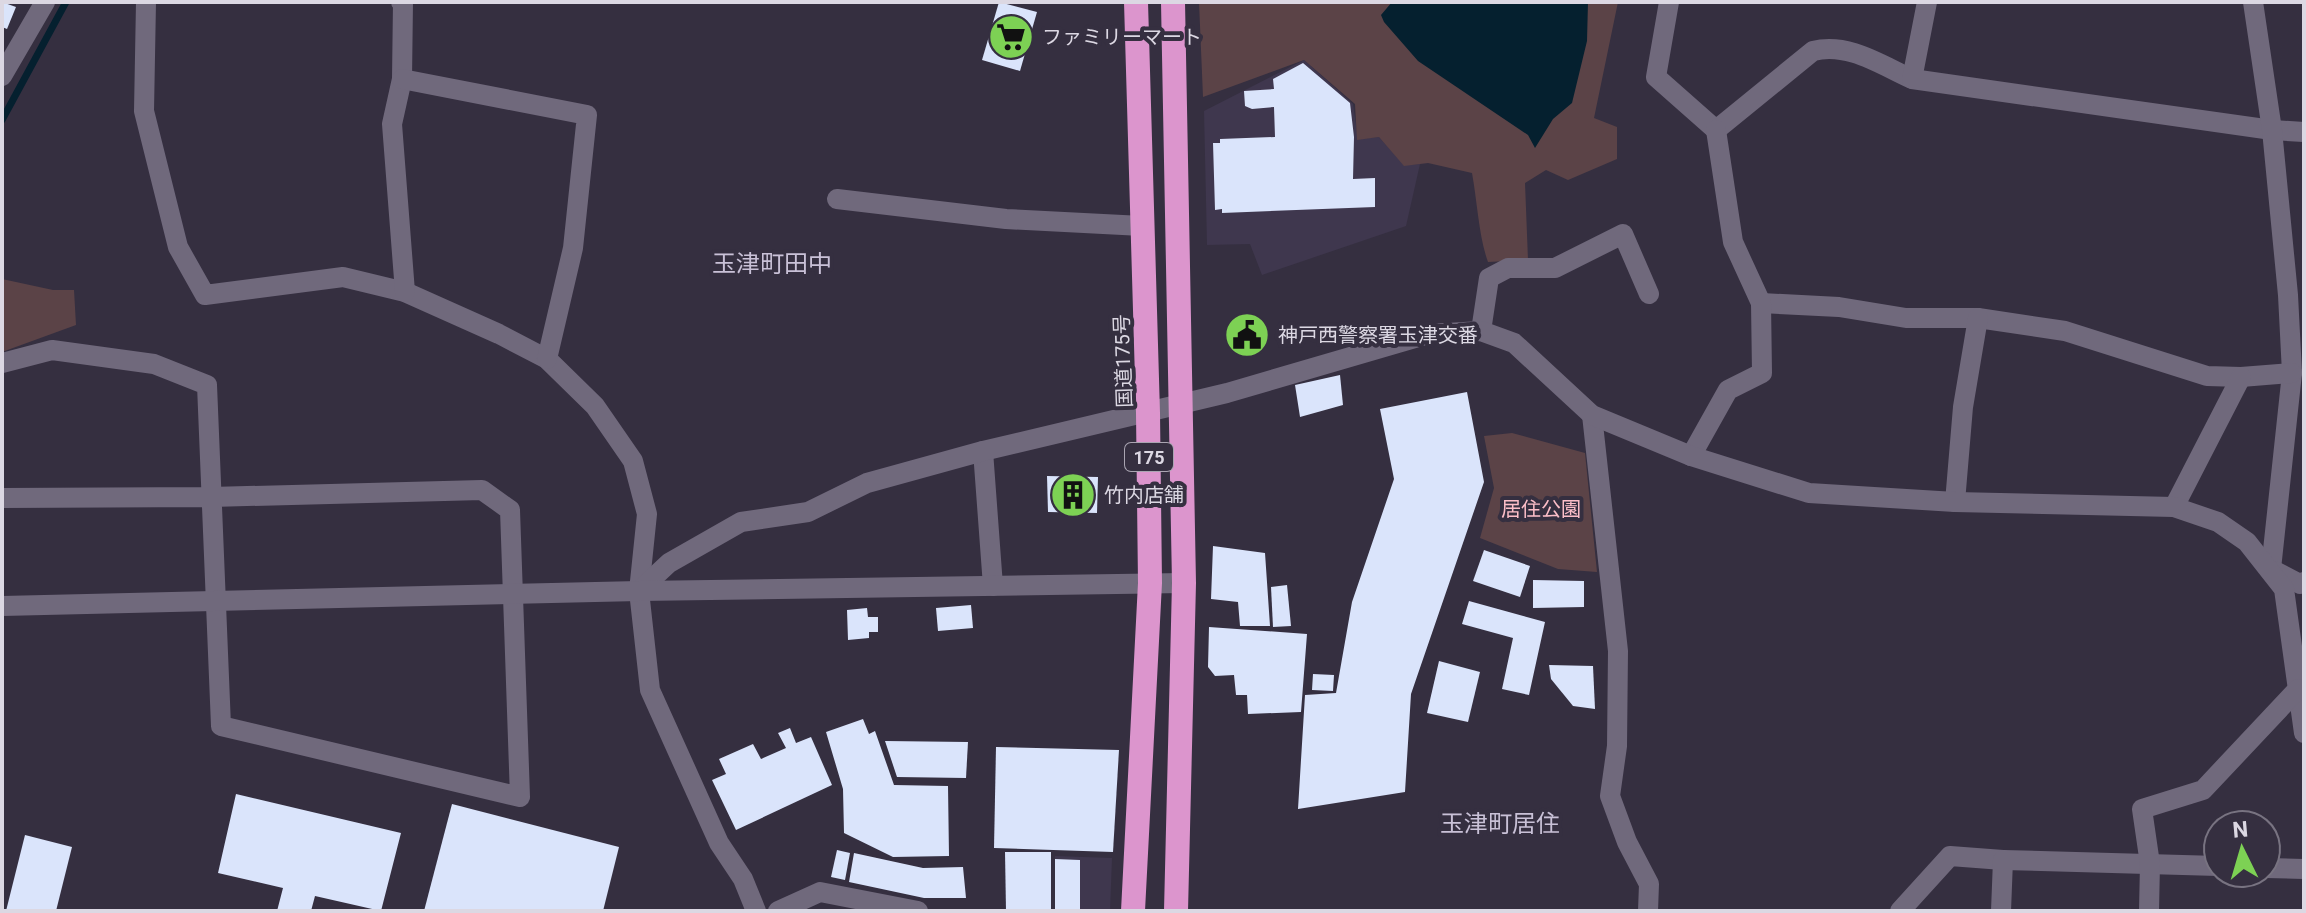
<svg xmlns="http://www.w3.org/2000/svg" width="2306" height="913" viewBox="0 0 2306 913" font-family="Roboto,'Noto Sans JP',sans-serif">
<rect width="100%" height="100%" fill="#352f40"/>
<!-- built -->
<g fill="#3f374e">
<polygon points="1304,60 1353,104 1358,139 1379,137 1404,165 1420,164 1406,226 1262,275 1250,244 1207,245 1204,111"/>
<polygon points="1055,856 1112,858 1110,911 1055,911"/>
</g>
<!-- green -->
<g fill="#5b4347">
<path d="M 1199,2 L 1618,2 L 1594,118 L 1617,127 L 1617,159 L 1568,180 L 1546,170 L 1525,183 L 1528,260 L 1488,262 C 1479,238 1477,200 1472,173 L 1428,163 L 1404,166 L 1379,137 L 1357,140 L 1355,104 L 1304,60 L 1203,97 Z"/>
<polygon points="2,279 53,290 74,290 76,325 2,352"/>
<polygon points="1512,433 1585,453 1597,572 1558,569 1480,538 1494,488 1484,436"/>
</g>
<!-- water -->
<polygon fill="#05202f" points="1392,2 1588,2 1587,41 1572,103 1553,119 1535,148 1528,135 1418,61 1384,22 1381,15"/>
<g fill="none" stroke-linecap="round" stroke-linejoin="round">
<!-- stream -->
<polyline stroke="#05202f" stroke-width="7" points="2,120 66,2"/>
</g>
<!-- building -->
<g fill="#dae4fb">
<polygon points="2,2 16,7 7,29 2,27"/>
<polygon points="999,2 1037,12 1020,71 982,60"/>
<polygon points="1303,63 1350,103 1354,137 1353,179 1375,178 1375,207 1222,213 1222,209 1215,210 1213,143 1220,143 1220,139 1275,137 1274,107 1252,109 1245,106 1244,91 1274,89 1273,79"/>
<polygon points="1340,375 1343,405 1300,417 1295,385"/>
<polygon points="1467,392 1484,482 1411,694 1405,792 1298,809 1305,695 1336,693 1352,602 1394,479 1380,409"/>
<polygon points="1047,476 1098,477 1097,513 1048,512"/>
<polygon points="1213,546 1265,553 1270,626 1240,626 1238,602 1211,599"/>
<polygon points="1484,550 1530,566 1520,597 1473,581"/>
<polygon points="1533,580 1584,581 1584,607 1533,608"/>
<polygon points="1287,585 1291,626 1273,627 1271,587"/>
<polygon points="1469,601 1545,622 1529,695 1502,689 1513,638 1462,624"/>
<polygon points="971,605 973,628 938,631 936,608"/>
<polygon points="867,608 868,617 878,617 878,632 869,632 869,638 848,640 847,610"/>
<polygon points="1209,627 1307,634 1301,712 1248,714 1247,695 1236,695 1234,675 1215,676 1208,667"/>
<polygon points="1439,661 1480,672 1468,722 1427,713"/>
<polygon points="1549,665 1593,666 1595,709 1573,706 1551,679"/>
<polygon points="1313,674 1334,675 1333,691 1312,690"/>
<polygon points="863,719 869,734 875,731 894,785 948,786 949,856 893,857 844,833 843,789 826,732"/>
<polygon points="790,728 796,743 811,737 832,785 736,830 712,780 726,774 719,759 753,744 761,759 786,748 778,733"/>
<polygon points="885,741 968,742 966,778 897,777"/>
<polygon points="996,747 1119,750 1113,852 994,848"/>
<polygon points="236,794 401,833 381,911 315,896 311,911 277,911 283,888 218,873"/>
<polygon points="452,804 619,847 603,911 424,911"/>
<polygon points="25,835 72,847 56,911 6,911"/>
<polygon points="837,850 850,853 845,880 831,877"/>
<polygon points="1005,852 1051,852 1051,911 1006,911"/>
<polygon points="854,853 923,868 963,867 966,898 924,898 849,882"/>
<polygon points="1055,859 1080,860 1080,911 1055,911"/>
</g>
<g fill="none" stroke-linecap="round" stroke-linejoin="round">
<!-- minor -->
<g stroke="#70697c" stroke-width="20">
<polyline points="146,2 144,111 178,247 205,295 343,277 405,292 499,334 547,359 595,406 633,461 647,514 639,591 650,690 719,843 743,879 756,911"/>
<polyline points="401,2 403,2 402,79 392,124 405,292"/>
<path d="M 1669,2 L 1656,77 L 1716,130 L 1813,51 C 1848,42 1881,65 1912,79"/>
<polyline points="1927,2 1912,79 2272,130 2304,132"/>
<polyline points="2253,2 2272,130 2288,295 2292,373 2271,569"/>
<polyline points="2,76 45,2"/>
<polyline points="402,79 587,115 573,248 547,359"/>
<polyline points="837,199 1006,219 1142,226"/>
<polyline points="1761,303 1839,307 1906,318 1978,318 2065,331 2207,376 2241,377 2292,373"/>
<polyline points="1481,331 1489,278 1508,268 1555,268 1623,234 1649,294"/>
<polyline points="2,363 52,350 154,364 207,385 221,726 520,797 510,510 482,490 211,497 2,498"/>
<polyline points="1592,415 1618,651 1617,746 1610,796 1627,842 1649,884 1648,911"/>
<polyline points="983,451 993,586"/>
<polyline points="1691,456 1728,390 1762,373 1761,303 1733,242 1716,130"/>
<polyline points="1955,502 1963,407 1978,318"/>
<polyline points="2174,507 2241,377"/>
<polyline points="2275,571 2300,584 2304,582"/>
<polyline points="639,591 669,563 741,522 808,512 867,483 983,451 1227,393 1429,334 1481,331 1514,343 1592,415 1691,456 1809,493 1955,502 2174,507 2218,522 2247,542 2284,589 2304,733"/>
<polyline points="2,606 639,591 1184,583"/>
<polyline points="2266,868 2304,869"/>
<polyline points="778,911 820,892 918,911"/>
<polyline points="1900,911 1950,856 2003,860"/>
<polyline points="2001,911 2003,860 2218,866"/>
<polyline points="2149,911 2150,864 2142,809 2203,790 2298,689"/>
</g>
<!-- highway -->
<g stroke="#dc95cd" stroke-width="24">
<polyline points="1173,2 1184,583 1176,911"/>
<polyline points="1133,911 1150,583 1148,413 1136,2"/>
</g>
</g>
<!-- icons -->
<defs>
<g id="supermarket-disc" transform="scale(2.3)"><circle r="9.5" fill="#7dd154" stroke="#352f40"/><path d="M-6-5.5h2.5l.6 2H6L4.5 2H-2.5L-4.4-4H-6ZM-1.5 3.2a1.3 1.3 0 1 0 .1 0ZM3 3.2a1.3 1.3 0 1 0 .1 0Z" fill="#111"/></g>
<g id="civic-disc" transform="scale(2.3)"><circle r="9.5" fill="#7dd154" stroke="#352f40"/><path d="M-.6-6.5H3V-4.5H.6V-3L4-1V1h2V6H-6V1h2V-1L-.6-3ZM-1.2 2.5V6h2.4V2.5Z" fill="#111"/></g>
<g id="building-disc" transform="scale(2.3)"><circle r="9.5" fill="#7dd154" stroke="#352f40"/><path d="M-4-6H4V6H1V3H-1V6H-4ZM-2.5-4.3h1.7v1.8h-1.7ZM.8-4.3h1.7v1.8H.8ZM-2.5-1h1.7V.8h-1.7ZM.8-1h1.7V.8H.8Z" fill="#111"/></g>
</defs>
<g fill-rule="evenodd">
<use href="#supermarket-disc" x="1011" y="37"/>
<use href="#civic-disc" x="1247" y="335"/>
<use href="#building-disc" x="1073" y="495"/>
</g>
<g text-anchor="middle" dominant-baseline="central" stroke-width="8" stroke-linejoin="round" paint-order="stroke">
<!-- shield labels -->
<rect fill="#352f40" stroke="#aaa5b2" stroke-width="2" x="1125" y="443" width="48" height="28" rx="6"/>
<g font-size="18" font-weight="bold" fill="#dcd8e3">
<text x="1149" y="457">175</text>
</g>
<!-- poi labels -->
<g font-size="20" fill="#dcd8e3" stroke="#352f40" text-anchor="start">
<text x="1042" y="37">ファミリーマート</text>
<text x="1278" y="335">神戸西警察署玉津交番</text>
<text x="1104" y="495">竹内店舗</text>
</g>
<!-- street labels -->
<g font-size="20" fill="#dcd8e3" stroke="#352f40">
<text transform="translate(1123 361) rotate(-92)">国道175号</text>
</g>
<!-- park labels -->
<g font-size="20" fill="#fcbec8" stroke="#352f40">
<text x="1541" y="509">居住公園</text>
</g>
<!-- quarter labels -->
<g font-size="24" fill="#c9c1d7" stroke="#352f40">
<text x="772" y="264">玉津町田中</text>
<text x="1500" y="824">玉津町居住</text>
</g>
</g>
<!-- border -->
<rect width="2306" height="913" fill="none" stroke="#dcd8e3" stroke-width="8"/>
<!-- north arrow -->
<g transform="translate(2242 849) rotate(355)"><circle r="38" fill="#352f40" stroke="#787381" stroke-width="2"/>
<path d="M0-6L14 30L0 20L-14 30Z" fill="#7dd154"/>
<text y="-12" font-size="22" font-weight="bold" text-anchor="middle" fill="#dcd8e3">N</text>
</g>
</svg>
